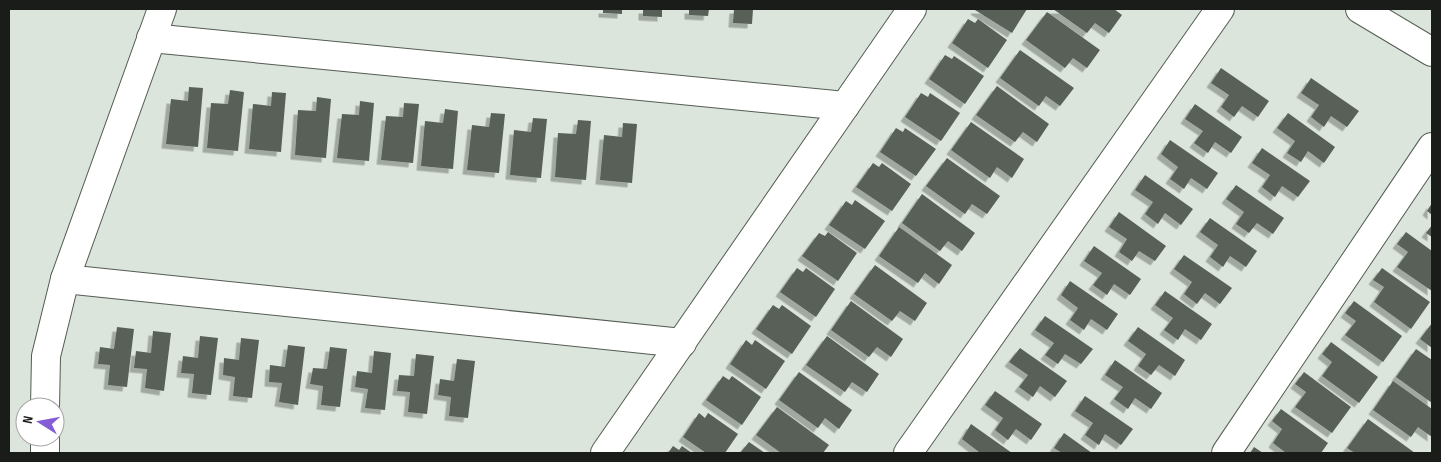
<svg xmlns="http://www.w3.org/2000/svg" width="1441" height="462" viewBox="0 0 1441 462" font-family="'Sofia Sans Condensed',sans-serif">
<defs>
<filter id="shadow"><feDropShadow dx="-4.5" dy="4.5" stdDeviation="0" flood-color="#0004"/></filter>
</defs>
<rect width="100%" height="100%" fill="#dbe5db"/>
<!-- building -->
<g fill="#586058" filter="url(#shadow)">
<polygon points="603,9 622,9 622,14 603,13"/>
<polygon points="643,9 662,9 662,17 643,16"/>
<polygon points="689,9 709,9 708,16 689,15"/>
<polygon points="734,9 753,9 752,24 733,23"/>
<polygon points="976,9 1027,9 1012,33 975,10"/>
<polygon points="1053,9 1114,9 1122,15 1109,33 1095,23 1087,33"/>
<polygon points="1047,12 1100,50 1087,68 1073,58 1065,68 1026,40"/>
<polygon points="968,19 975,23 978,19 1007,40 988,68 952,43"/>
<polygon points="1020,50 1074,88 1060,106 1046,96 1039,106 1000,78"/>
<polygon points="945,55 952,59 954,56 984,76 965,104 929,79"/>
<polygon points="1221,68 1269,101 1258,117 1242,106 1234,117 1221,107 1229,95 1211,83"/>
<polygon points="1311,78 1359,111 1347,127 1331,116 1324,127 1311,117 1319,105 1301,93"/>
<polygon points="997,86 1049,124 1037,142 1023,132 1015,142 976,115"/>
<polygon points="189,87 203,88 198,147 166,144 171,99 188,101"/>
<polygon points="230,90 244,92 238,151 207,148 211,103 228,104"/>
<polygon points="272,92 286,93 281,152 249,149 253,104 271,106"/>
<polygon points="921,93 928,97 930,93 960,113 941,141 905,117"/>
<polygon points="317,97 331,99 326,158 295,155 298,110 316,111"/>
<polygon points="360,101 374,103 369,161 337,158 342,114 359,115"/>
<polygon points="404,103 419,104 413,163 381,160 386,116 403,117"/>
<polygon points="1195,104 1242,137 1231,153 1215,142 1208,153 1194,143 1203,131 1185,119"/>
<polygon points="445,109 458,111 453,169 421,166 425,121 443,123"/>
<polygon points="491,113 505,114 499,173 467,170 472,125 489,127"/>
<polygon points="1288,113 1335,147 1324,163 1308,151 1301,162 1287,153 1295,141 1277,128"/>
<polygon points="533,118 547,119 541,178 510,175 514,130 531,132"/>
<polygon points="578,120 591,121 586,180 555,177 558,133 576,134"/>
<polygon points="971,122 1024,159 1012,178 997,167 990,178 951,150"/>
<polygon points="623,123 637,124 632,183 600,180 604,135 622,137"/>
<polygon points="896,128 903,132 905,128 936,149 916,176 880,152"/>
<polygon points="1170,140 1218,173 1207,189 1191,178 1184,189 1170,179 1178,167 1161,154"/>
<polygon points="1262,148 1310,181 1298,197 1282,186 1275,197 1262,187 1270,175 1252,163"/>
<polygon points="947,158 1000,196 987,214 972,204 965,214 926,186"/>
<polygon points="873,163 879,167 882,163 911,184 892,211 856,187"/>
<polygon points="1145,175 1193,209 1181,225 1165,213 1158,224 1145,214 1153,202 1135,190"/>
<polygon points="1236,185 1284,218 1273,234 1257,223 1249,233 1236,224 1244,212 1226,199"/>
<polygon points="922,194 975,233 962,251 948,241 940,251 902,223"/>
<polygon points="855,200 885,221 865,249 829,225 846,201 852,205"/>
<polygon points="1432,203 1432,215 1427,211"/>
<polygon points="1119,212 1166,246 1155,261 1139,251 1132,261 1119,252 1127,239 1109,227"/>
<polygon points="1210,218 1257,251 1246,267 1230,256 1223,267 1210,257 1218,245 1200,232"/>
<polygon points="1432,225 1432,237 1426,233"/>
<polygon points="899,227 952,265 939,284 925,273 918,283 879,256"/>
<polygon points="828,232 857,253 838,281 802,256 819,233 825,236"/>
<polygon points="1406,232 1432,251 1432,291 1397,267 1408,252 1397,244"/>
<polygon points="1094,246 1141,279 1130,295 1114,284 1107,295 1093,285 1102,273 1084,261"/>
<polygon points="1184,255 1232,288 1220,304 1205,293 1197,304 1184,294 1192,282 1174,269"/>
<polygon points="875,265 927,303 915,321 900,311 892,321 854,294"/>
<polygon points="797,268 803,272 806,268 835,289 816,317 780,292"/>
<polygon points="1382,268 1430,302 1411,329 1374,302 1384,287 1373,280"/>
<polygon points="1070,281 1118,314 1107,330 1091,319 1084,330 1070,320 1078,308 1061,295"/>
<polygon points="1165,291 1212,324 1201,340 1185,329 1178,340 1164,330 1173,318 1155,305"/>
<polygon points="851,301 903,339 891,357 877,347 869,357 831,330"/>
<polygon points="1354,301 1402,336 1383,362 1345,335 1356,321 1345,313"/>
<polygon points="773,305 779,309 782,305 811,326 792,354 756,329"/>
<polygon points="1045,316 1093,349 1081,364 1065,354 1058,364 1045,355 1054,343 1035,330"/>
<polygon points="1432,323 1432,348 1420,339"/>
<polygon points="117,327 134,329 127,387 108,385 110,365 98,364 100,347 114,349"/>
<polygon points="1138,327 1185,360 1175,376 1159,365 1151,375 1138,366 1146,354 1128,341"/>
<polygon points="153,331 171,333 164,391 145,388 147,369 134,368 136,351 151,353"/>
<polygon points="200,336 218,338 211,395 192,393 194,374 181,373 183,356 198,358"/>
<polygon points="827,336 879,374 867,392 852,382 845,392 806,365"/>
<polygon points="241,338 259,340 252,398 233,396 235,377 223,375 224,358 239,360"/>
<polygon points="746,340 752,345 755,340 785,361 766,389 730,364"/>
<polygon points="1331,342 1378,377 1359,403 1322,376 1332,362 1322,354"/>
<polygon points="288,345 305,347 298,405 279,402 282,383 269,382 270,365 285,367"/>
<polygon points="330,347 347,349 340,407 321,405 323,386 310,384 313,368 327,369"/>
<polygon points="1020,348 1067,381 1055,397 1040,386 1033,397 1019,387 1028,375 1009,362"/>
<polygon points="1416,349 1432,360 1432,403 1396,377"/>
<polygon points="374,351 391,353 385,410 365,408 368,389 355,387 357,371 372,373"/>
<polygon points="416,354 434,356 427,414 408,412 410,392 397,391 399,375 414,376"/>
<polygon points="457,359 475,361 468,418 449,416 451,397 438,395 440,379 454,381"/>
<polygon points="1115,360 1162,393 1151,409 1135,398 1128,409 1114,399 1123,387 1105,375"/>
<polygon points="799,372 852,410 839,429 825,418 818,428 779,400"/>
<polygon points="1304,372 1351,407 1332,433 1295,407 1306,392 1295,384"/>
<polygon points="723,376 729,380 732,376 761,397 742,425 706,400"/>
<polygon points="1393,381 1432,409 1432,437 1418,427 1411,437 1373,410"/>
<polygon points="995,391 1042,424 1031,440 1016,429 1008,440 995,430 1003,418 985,405"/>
<polygon points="1085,396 1133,429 1121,445 1105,434 1099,445 1085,435 1093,423 1075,411"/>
<polygon points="777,407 829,445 823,453 781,453 756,435"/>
<polygon points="1281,409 1328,443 1321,453 1286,453 1273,443 1282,429 1272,421"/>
<polygon points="699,413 705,418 708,413 738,434 725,453 706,453 683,437"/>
<polygon points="1368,419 1415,453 1355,453 1347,448"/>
<polygon points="971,424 1012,453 978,453 979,452 962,439"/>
<polygon points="1064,433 1092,453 1062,453 1054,448"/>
<polygon points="749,442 765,453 740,453"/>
<polygon points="673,446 679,450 682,446 692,453 668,453"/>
<polygon points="1254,447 1263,453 1250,453"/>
</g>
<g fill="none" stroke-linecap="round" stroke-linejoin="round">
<!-- minor casing -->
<g stroke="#545c53" stroke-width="30">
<g id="minor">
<polyline points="1360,9 1432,52"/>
<polyline points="151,38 845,106"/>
<polyline points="65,279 682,343"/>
<polyline points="45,407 46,356 65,279 162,9"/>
<polyline points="45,437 45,453"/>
<polyline points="605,453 912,9"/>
<polyline points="908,453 1220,9"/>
<polyline points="1226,453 1432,147"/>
</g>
</g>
<!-- minor -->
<use href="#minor" stroke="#fff" stroke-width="28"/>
</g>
<!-- border -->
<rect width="1441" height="462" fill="none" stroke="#191c18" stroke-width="20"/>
<!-- north arrow -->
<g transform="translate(40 422) rotate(281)"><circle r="24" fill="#ffffff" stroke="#a3a4a3"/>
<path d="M0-4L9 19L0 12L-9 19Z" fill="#835cd6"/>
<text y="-8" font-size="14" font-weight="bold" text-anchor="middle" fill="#191c18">N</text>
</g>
</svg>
